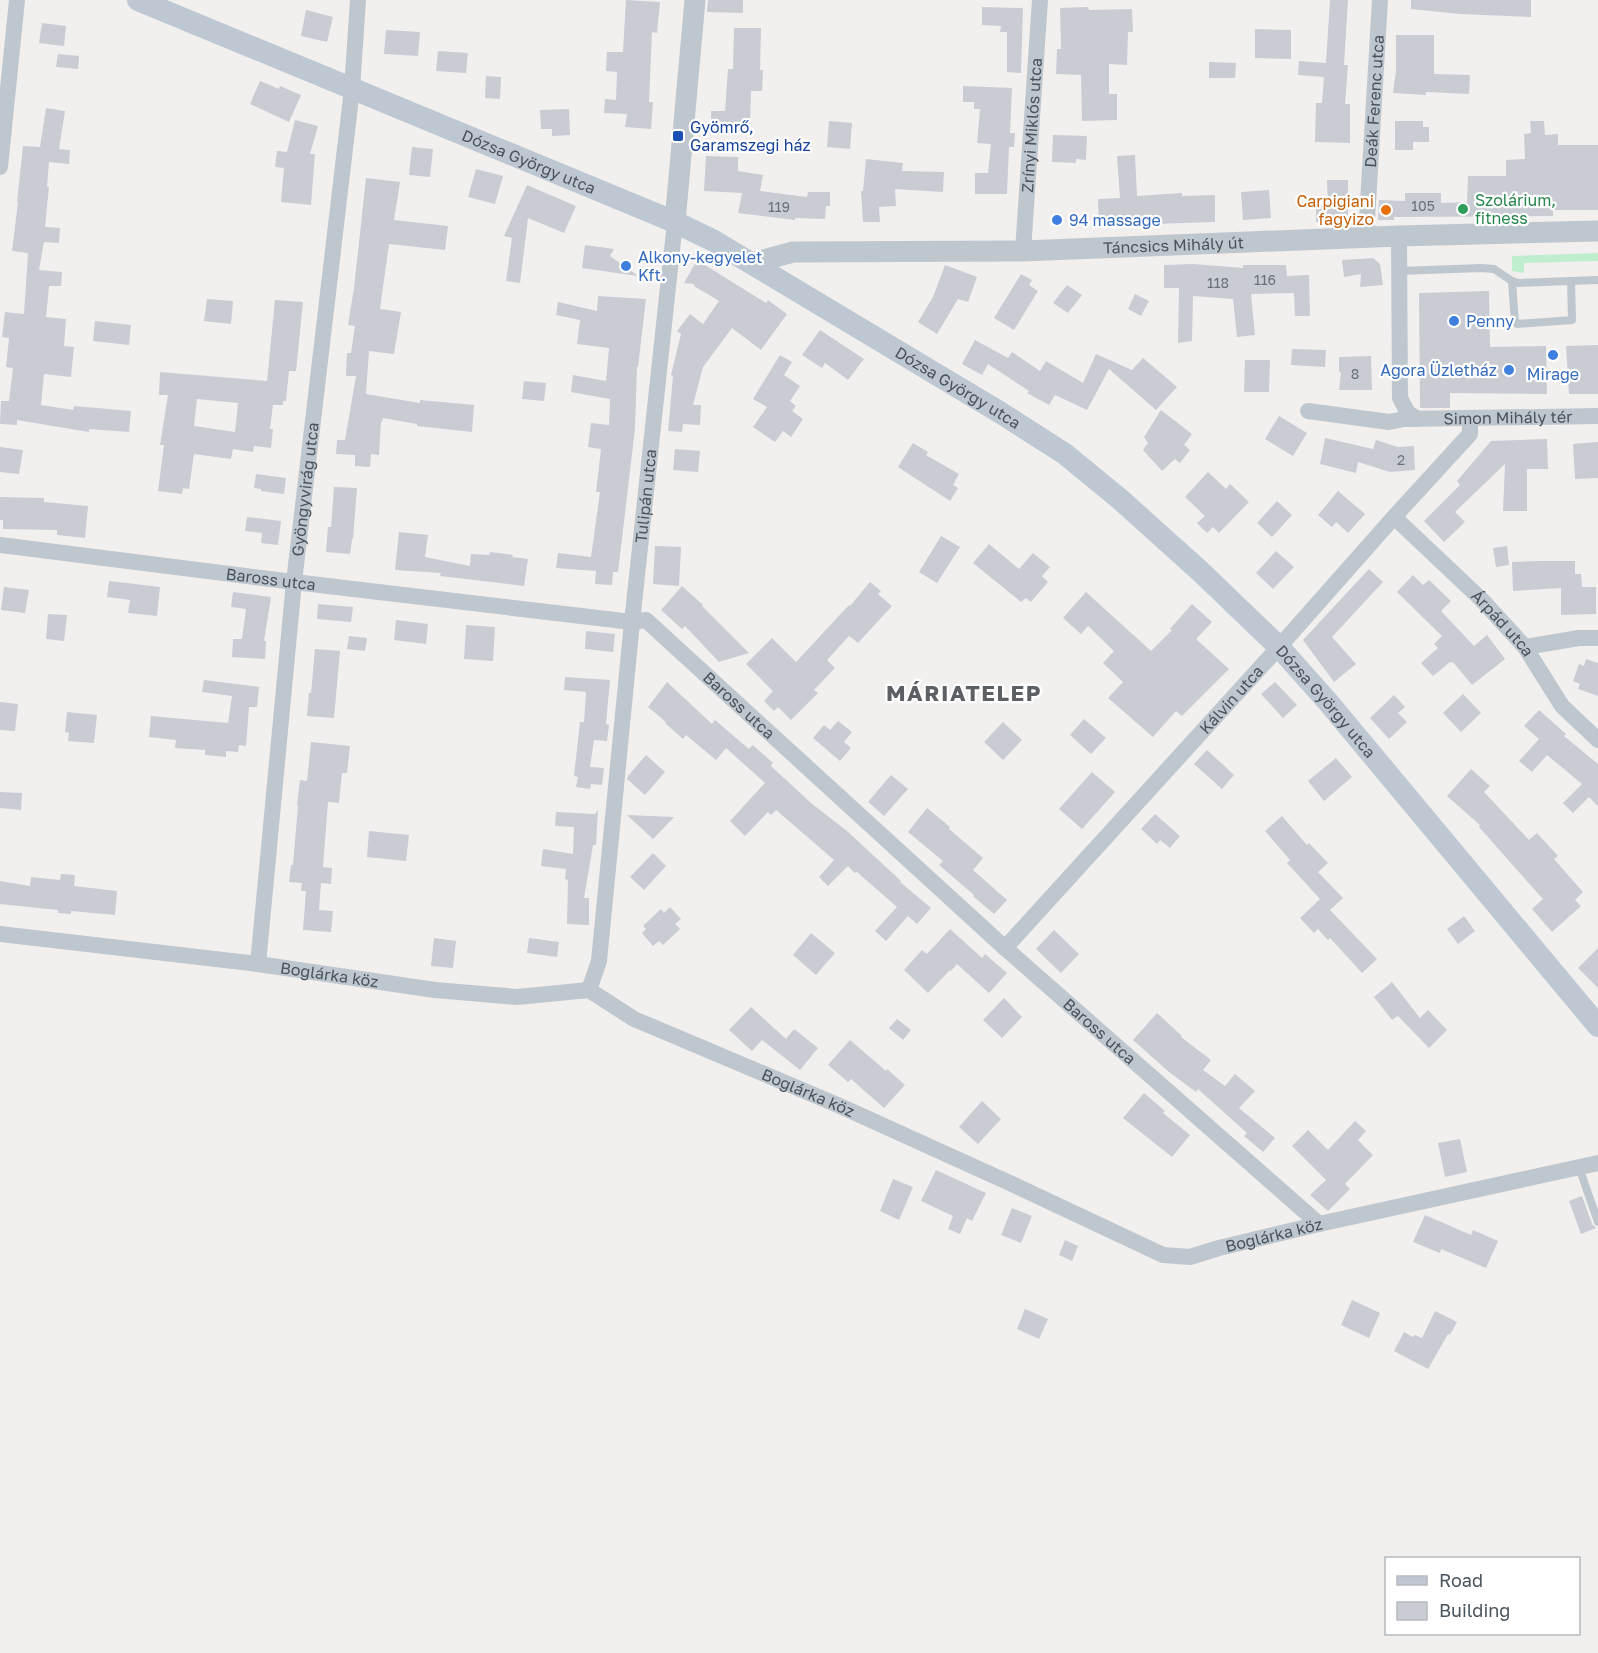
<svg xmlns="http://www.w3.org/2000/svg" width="1598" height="1653" viewBox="0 0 1598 1653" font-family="'Golos Text',sans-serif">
<rect width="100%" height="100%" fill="#f2efef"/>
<!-- green -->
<polygon fill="#bfeecf" points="1598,253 1598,261 1524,263 1524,273 1512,271 1512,256"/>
<!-- building -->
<g fill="#c9ccd2" fill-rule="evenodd">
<polygon points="626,0 660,2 657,33 652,32 649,102 653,102 651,129 625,127 627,114 604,113 605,99 616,100 617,72 606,71 607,52 623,52"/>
<polygon points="708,0 743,0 743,13 707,12"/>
<polygon points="1330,0 1348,0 1344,65 1348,65 1345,104 1350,104 1350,143 1315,142 1316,103 1322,103 1324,77 1298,75 1299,61 1326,63"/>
<polygon points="1411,0 1531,0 1531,17 1460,14 1411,9"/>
<polygon points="982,7 1023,8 1021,73 1007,72 1007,32 1000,32 1001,26 982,25"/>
<polygon points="1088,7 1089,10 1132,9 1133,32 1128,32 1127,65 1109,64 1109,94 1117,94 1117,120 1082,121 1081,75 1056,74 1057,49 1061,49 1060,8"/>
<polygon points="306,10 333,17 327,42 301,36"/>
<polygon points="42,23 66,26 64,46 39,43"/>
<polygon points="734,28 761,28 760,70 763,70 762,91 751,91 750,130 711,129 711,111 725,111 728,69 733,69"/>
<polygon points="1255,29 1291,30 1291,59 1255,58"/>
<polygon points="386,30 420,32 418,56 384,54"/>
<polygon points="1396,35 1434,35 1434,74 1470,75 1469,94 1426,92 1426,95 1393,93 1396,71"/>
<polygon points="438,51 468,53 466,73 436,71"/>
<polygon points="58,54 79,56 78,69 56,67"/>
<polygon points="1209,62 1236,63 1235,78 1209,78"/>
<polygon points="486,76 501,77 500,99 485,98"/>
<polygon points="260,81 279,89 280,86 301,95 289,122 250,104"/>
<polygon points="963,86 1012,88 1010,133 1015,133 1014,147 1009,147 1007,194 975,194 975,173 988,173 991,144 977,143 980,109 974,109 974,102 963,102"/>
<polygon points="46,108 65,111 59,149 70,150 69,164 49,162 47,187 49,187 45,227 60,228 59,243 44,242 39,270 62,272 61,286 49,286 46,317 66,319 64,346 74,347 71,377 44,374 41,405 73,410 74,406 131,411 129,432 89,429 89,432 17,420 17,425 0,424 1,401 9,401 13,368 6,367 9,338 2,337 5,312 24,314 28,253 12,251 18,202 17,202 23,146 40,147"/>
<polygon points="569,109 570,135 552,136 552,129 541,129 540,110"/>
<polygon points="295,120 318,126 310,154 315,154 311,205 281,202 284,168 275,167 277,151 287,152"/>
<polygon points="829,121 852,123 850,149 827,147"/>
<polygon points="1395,121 1423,121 1423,127 1429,127 1429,142 1413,142 1413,150 1395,150"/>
<polygon points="1530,121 1544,121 1545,135 1558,134 1558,145 1598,145 1598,210 1553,210 1553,216 1394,217 1394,220 1378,220 1379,200 1405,201 1405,193 1441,193 1441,203 1467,202 1468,176 1506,176 1506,160 1525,159 1524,134 1531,133"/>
<polygon points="1053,135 1087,136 1086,160 1076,159 1076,163 1052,162"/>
<polygon points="412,147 433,149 430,177 409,175"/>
<polygon points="1135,155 1137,196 1182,193 1182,196 1215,195 1215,222 1123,225 1123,227 1099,228 1098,199 1120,198 1117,156"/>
<polygon points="706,156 738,157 738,171 763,175 760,191 807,197 808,192 830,192 830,206 826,206 825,219 795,218 795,220 738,213 742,193 704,191"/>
<polygon points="866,159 903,163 902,171 944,172 943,192 895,189 896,206 879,207 880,222 863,222 861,191 863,191"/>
<polygon points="476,169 503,176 495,204 468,197"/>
<polygon points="366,178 400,182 394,220 448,226 445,250 389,244 380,309 401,312 394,354 369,351 366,394 420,403 420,400 474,405 472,432 417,426 417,424 383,418 382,422 381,422 379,455 371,454 370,467 355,466 355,455 336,454 337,440 345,440 356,376 346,376 347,353 351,353 355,326 348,325 354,288"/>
<polygon points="1327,180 1348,180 1348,221 1316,222 1316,205 1328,205"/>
<polygon points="527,185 576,206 564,233 528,218 520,283 506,281 512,238 504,236"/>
<polygon points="1269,190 1271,218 1243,220 1241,192"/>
<polygon points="585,245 614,249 610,256 638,276 582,268"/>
<polygon points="1373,258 1380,264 1383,285 1360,287 1361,274 1344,277 1342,260"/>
<polygon points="697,260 766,303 768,300 787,314 761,350 732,328 703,367 693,405 701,405 700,425 683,424 682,432 668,431 673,376 671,375 681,334 677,331 690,314 703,324 719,301 694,286 694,284 684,283"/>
<polygon points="1193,264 1243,268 1243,265 1286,265 1287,276 1309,275 1310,316 1295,316 1294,293 1251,294 1255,335 1237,337 1233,299 1193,296 1192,341 1178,343 1179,288 1164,288 1164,265"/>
<polygon points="945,265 977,277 968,302 958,299 937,334 918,322 933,297"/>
<polygon points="1021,274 1032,280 1029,285 1038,291 1014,330 994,318"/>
<polygon points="1067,285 1082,295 1068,313 1053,303"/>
<polygon points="1489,291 1490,347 1546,346 1547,394 1450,393 1450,408 1420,408 1419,293"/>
<polygon points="1135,294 1149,301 1141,316 1128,309"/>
<polygon points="598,296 646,299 638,367 637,367 635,429 618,572 613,572 612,585 595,584 596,571 556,568 558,553 591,557 600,492 596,492 601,449 588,447 591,423 609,425 610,399 571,392 573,375 606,381 609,348 577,344 580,320 556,315 558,302 597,311"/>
<polygon points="207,299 233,301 231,324 204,321"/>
<path d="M 275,300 L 303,302 L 296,371 L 289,371 L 286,401 L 283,401 L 283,405 L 273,405 L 270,429 L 273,429 L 271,448 L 254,446 L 253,452 L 233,449 L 231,459 L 194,454 L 189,489 L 183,488 L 182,494 L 158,491 L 164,445 L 160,445 L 168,395 L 159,395 L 160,372 L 267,381 ZM 197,399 L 238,403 L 235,432 L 194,426 Z"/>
<polygon points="95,321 131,325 129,345 93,341"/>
<polygon points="820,330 864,359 848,380 825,363 822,368 802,355"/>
<polygon points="975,340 1008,358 1012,352 1040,371 1046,361 1083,383 1096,354 1132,370 1143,358 1177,387 1156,410 1109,369 1087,410 1055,395 1049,405 1027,393 1029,391 988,364 982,375 962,364"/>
<polygon points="1598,345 1598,394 1569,394 1566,346"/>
<polygon points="1292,349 1326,350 1325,367 1291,365"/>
<polygon points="780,355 792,362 784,375 800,386 790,401 796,406 792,411 803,419 791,437 783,431 775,442 753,427 767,407 753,399"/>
<polygon points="1371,356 1372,390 1339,390 1341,373 1339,372 1339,357"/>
<polygon points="1245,360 1270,360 1269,392 1244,392"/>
<polygon points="524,381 546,383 544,401 522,399"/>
<polygon points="1161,410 1192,434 1184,445 1190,450 1180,463 1175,459 1162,471 1143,450 1148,443 1144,437"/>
<polygon points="1279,416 1307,433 1293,456 1265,439"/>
<polygon points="1325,438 1373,449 1376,440 1398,447 1414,446 1415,470 1390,472 1358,462 1356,473 1320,464"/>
<polygon points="1547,439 1548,469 1527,469 1527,511 1503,511 1505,464 1455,512 1465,522 1444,542 1424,521 1460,485 1457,481 1491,441"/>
<polygon points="1598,442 1598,478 1575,479 1573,444"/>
<polygon points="913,443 928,452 926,455 959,474 953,485 958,488 950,501 898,467"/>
<polygon points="0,447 23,450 19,474 0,472"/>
<polygon points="675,449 700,451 698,472 673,470"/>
<polygon points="1208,472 1226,489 1230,484 1249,502 1219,533 1213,527 1207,533 1197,523 1205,516 1185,497"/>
<polygon points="256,474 286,478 284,494 261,491 261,489 254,488"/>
<polygon points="334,487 357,488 353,539 352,539 350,554 326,552 328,527 331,527"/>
<polygon points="1338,491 1365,514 1348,533 1336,522 1332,527 1318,515"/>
<polygon points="0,497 44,498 44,502 88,506 85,538 57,535 57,530 3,529 3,520 0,520"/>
<polygon points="1277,501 1292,515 1272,537 1257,523"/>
<polygon points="247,517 281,521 278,545 261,543 262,533 245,531"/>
<polygon points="399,532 428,535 425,557 470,566 471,554 489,555 490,552 513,555 512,557 528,559 524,586 440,576 441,573 395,570"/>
<polygon points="941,536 960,547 937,583 919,572"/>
<polygon points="989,544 1019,569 1033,553 1050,567 1042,576 1048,582 1031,602 1026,598 1021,602 973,563"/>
<polygon points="655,546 681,547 679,586 653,584"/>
<polygon points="1507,546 1509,565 1496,567 1493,548"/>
<polygon points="1276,551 1294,567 1273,589 1256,573"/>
<polygon points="1539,561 1575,561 1575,574 1581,574 1582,587 1596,587 1596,614 1561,615 1561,588 1513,591 1512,562"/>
<polygon points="1369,569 1383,582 1332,637 1356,664 1334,682 1303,640"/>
<polygon points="1413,575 1423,585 1429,580 1451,601 1441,611 1474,646 1487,635 1505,659 1472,685 1453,662 1452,663 1450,662 1433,676 1421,663 1438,648 1434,644 1442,636 1397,592"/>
<polygon points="109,581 160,587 157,616 128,613 130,600 107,597"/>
<polygon points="870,582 881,591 878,594 892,606 858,643 849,636 827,660 835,668 814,690 818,693 791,720 778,707 774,711 764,701 773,691 746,664 772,638 796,662 849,605 850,606"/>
<polygon points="682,586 703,605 702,606 749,653 719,662 685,626 682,629 661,610"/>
<polygon points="4,587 29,590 25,613 1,610"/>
<polygon points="233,592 271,597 264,641 266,641 265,659 232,657 233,639 242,639 246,609 231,607"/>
<polygon points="1086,592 1151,651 1172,630 1170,629 1192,604 1212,622 1196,639 1229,669 1182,716 1176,711 1153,737 1108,698 1123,682 1103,663 1114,651 1088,626 1081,634 1063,618"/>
<polygon points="318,604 353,607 351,622 317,619"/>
<polygon points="48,614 67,615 64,641 46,639"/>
<polygon points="396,620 428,624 426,644 394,640"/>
<polygon points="466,625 495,627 493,661 464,659"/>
<polygon points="586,631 615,634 613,652 585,649"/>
<polygon points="349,636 367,638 365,651 347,649"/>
<polygon points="315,649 340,651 334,718 307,716 309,693 311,693"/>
<polygon points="1586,659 1598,663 1598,696 1578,689 1580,684 1573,681 1579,664 1584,666"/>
<polygon points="565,677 610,680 606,724 609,725 607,741 594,740 590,767 604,768 602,785 591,784 590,789 576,787 578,777 574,776 580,722 584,722 586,692 564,690"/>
<polygon points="204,680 259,687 257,707 249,707 246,746 239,745 238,752 226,751 226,757 205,755 205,750 175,748 176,740 149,737 151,716 228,723 232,696 202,692"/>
<polygon points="667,682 712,724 715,720 749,749 753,745 773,763 771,766 811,803 847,831 901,881 900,882 931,908 917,924 908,916 886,941 875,931 897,907 857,872 855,873 848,866 828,886 819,877 834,860 776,810 771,815 768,812 745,836 730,821 765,783 726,748 716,760 686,735 683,739 665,723 666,722 648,707"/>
<polygon points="1275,682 1297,705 1283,718 1261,694"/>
<polygon points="1463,694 1481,713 1461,732 1443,713"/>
<polygon points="1394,695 1405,707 1398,713 1407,722 1389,739 1370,718"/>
<polygon points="0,702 18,704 15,731 0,730"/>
<polygon points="1539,710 1566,734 1564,736 1598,764 1598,806 1589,797 1573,813 1563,803 1582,784 1547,755 1532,772 1519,761 1539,739 1524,726"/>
<polygon points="67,712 97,715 94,743 68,741 69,733 65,732"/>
<polygon points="1084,719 1106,738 1091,754 1070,735"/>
<polygon points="838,721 852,732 844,742 851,748 840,761 813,738 824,725 830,730"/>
<polygon points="1003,722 1022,740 1003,760 984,742"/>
<polygon points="311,742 350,746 347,773 342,773 339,803 328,802 323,867 332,868 331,884 321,883 319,910 333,911 331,932 303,930 306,891 301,891 302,883 289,882 291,865 293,865 298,805 297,805 300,780 307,781"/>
<polygon points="1207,750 1234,775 1222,789 1194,764"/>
<polygon points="646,755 665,772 645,795 627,779 628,776"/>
<polygon points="1336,758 1352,777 1324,801 1308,781"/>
<polygon points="1471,769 1490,786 1484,792 1529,840 1537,833 1558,856 1554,859 1583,892 1575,900 1581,906 1552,932 1532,909 1543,899 1479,827 1480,825 1447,796"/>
<polygon points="1092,772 1115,792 1082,829 1059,809"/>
<polygon points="891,775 908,789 884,816 868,802"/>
<polygon points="0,792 22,793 21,810 0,808"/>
<polygon points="927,808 950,827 949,829 983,858 973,870 1007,900 994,914 973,896 974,895 939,865 943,861 908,832"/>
<polygon points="598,810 596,845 593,845 584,898 589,898 589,925 567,924 568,880 565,879 566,869 541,866 543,849 573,854 574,827 555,826 556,812 595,814"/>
<polygon points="1155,814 1180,836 1170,848 1160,840 1157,844 1141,829"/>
<polygon points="627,815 674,817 653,839"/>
<polygon points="1282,816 1307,845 1309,843 1328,863 1318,872 1343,898 1330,910 1377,959 1362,973 1330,938 1328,940 1318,929 1314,933 1300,918 1320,899 1287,863 1290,860 1265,831"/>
<polygon points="369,831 409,835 406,861 367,857"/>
<polygon points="653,853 666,866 644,890 630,877"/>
<polygon points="61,874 75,875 74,886 117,891 115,915 71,911 71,914 58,913 58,910 0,904 0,881 30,886 31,877 60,880"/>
<polygon points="670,907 681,919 675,924 680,929 663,945 659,941 653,946 642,933 646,929 643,926 661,909 664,913"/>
<polygon points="1464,916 1475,931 1458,944 1447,929"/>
<polygon points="950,929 982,958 985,954 1007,973 989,993 957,964 951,971 950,970 928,993 904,970 922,950 927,954"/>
<polygon points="1054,930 1079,954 1061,973 1036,949"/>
<polygon points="811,933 835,953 816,975 793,955"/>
<polygon points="434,938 456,941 453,968 431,966"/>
<polygon points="529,938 559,942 557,957 527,953"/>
<polygon points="1598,948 1598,988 1578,968"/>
<polygon points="1392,982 1420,1018 1428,1010 1447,1030 1429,1048 1398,1016 1392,1020 1374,997"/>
<polygon points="1004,998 1022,1017 1002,1038 983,1020"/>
<polygon points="751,1007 786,1039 794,1029 818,1048 800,1070 762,1040 752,1051 729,1030"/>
<polygon points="1157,1013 1182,1036 1181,1037 1211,1060 1203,1070 1225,1086 1235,1074 1255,1091 1239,1108 1275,1138 1263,1152 1244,1136 1247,1133 1198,1089 1196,1092 1169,1072 1133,1040"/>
<polygon points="897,1019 911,1030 903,1040 889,1028"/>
<polygon points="850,1040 886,1071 887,1069 905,1085 884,1108 851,1079 848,1082 828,1065"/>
<polygon points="1144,1093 1165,1111 1163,1113 1190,1135 1172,1157 1123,1118"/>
<polygon points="982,1101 1001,1119 978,1144 959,1127"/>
<polygon points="1355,1121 1366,1131 1358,1140 1373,1155 1345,1184 1350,1189 1328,1211 1310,1195 1326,1180 1292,1146 1308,1130 1328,1150"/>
<polygon points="1460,1139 1467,1172 1445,1177 1438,1143"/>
<polygon points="936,1170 986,1193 972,1221 967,1218 960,1234 948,1229 953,1216 921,1201"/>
<polygon points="893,1179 913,1187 899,1220 880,1211"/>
<polygon points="1582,1196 1592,1224 1596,1228 1581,1234 1569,1201"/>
<polygon points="1012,1208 1032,1216 1021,1243 1001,1235"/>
<polygon points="1425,1215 1471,1235 1473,1230 1498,1241 1486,1268 1441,1249 1440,1253 1413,1242"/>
<polygon points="1065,1240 1078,1246 1072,1261 1059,1255"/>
<polygon points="1352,1300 1380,1313 1369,1338 1341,1325"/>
<polygon points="1025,1309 1048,1319 1039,1339 1017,1329"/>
<polygon points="1435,1311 1457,1322 1450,1335 1448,1334 1428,1369 1394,1351 1404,1332 1413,1337 1415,1335 1422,1338"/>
</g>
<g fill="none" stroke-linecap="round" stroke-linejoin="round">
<!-- service -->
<g stroke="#bec7ce" stroke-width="8">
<polyline points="1399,271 1481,268 1494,269 1512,281 1518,283 1598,280"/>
<polyline points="1512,281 1515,322 1517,324 1572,320 1571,281"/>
<polyline points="1582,1176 1598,1222"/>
</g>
<!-- minor -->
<g stroke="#bec7ce" stroke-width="16">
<polyline points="0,167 17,0"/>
<polyline points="1399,236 1400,398 1408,413 1418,419"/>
<path id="s1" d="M 1366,237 L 1380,0"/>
<path id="s2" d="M 1023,251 L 1040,0"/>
<path id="s3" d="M 1308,411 L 1389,422 L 1404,419 L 1598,416"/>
<path id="s4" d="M 1394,517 L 1482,600 L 1525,647 L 1562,706 L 1598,740"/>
<path id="s5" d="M 0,545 L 294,582 L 632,622 L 646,620 L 1005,948 L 1319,1224"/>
<polyline points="1525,647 1579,638 1598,638"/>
<path id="s6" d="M 0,934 L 258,964 L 435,990 L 517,997 L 589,990 L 634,1019 L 840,1106 L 1012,1184 L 1163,1255 L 1190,1257 L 1219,1248 L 1319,1224 L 1598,1163"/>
<path id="s7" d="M 1005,948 L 1279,647 L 1394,517 L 1470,434 L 1470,418"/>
<path id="s8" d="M 258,964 L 294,582 L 352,89 L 358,0"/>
<path id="s9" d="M 589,990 L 599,961 L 632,622 L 675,222"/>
</g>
<!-- tertiary -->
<g stroke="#bec7ce" stroke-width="21">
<polyline points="675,222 695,0"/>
<path id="s10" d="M 752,263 L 793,252 L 1023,251 L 1399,236 L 1598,231"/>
</g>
<!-- secondary -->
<path stroke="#bdc8d2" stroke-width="22" id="s11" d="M 138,0 L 675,222 L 714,241 L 1001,413 L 1065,454 L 1121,500 L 1201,572 L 1279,647 L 1328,702 L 1598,1026"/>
</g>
<!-- markers -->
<rect fill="#1a4fb4" stroke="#fff" stroke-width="2" x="672" y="130" width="12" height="12" rx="3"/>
<circle fill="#2e9e5b" stroke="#fff" stroke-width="2" cx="1463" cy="209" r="6"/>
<circle fill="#e8710a" stroke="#fff" stroke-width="2" cx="1386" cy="210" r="6"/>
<g fill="#3f7fe0" stroke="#fff" stroke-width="2">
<circle cx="1057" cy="220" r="6"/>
<circle cx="626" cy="266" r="6"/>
<circle cx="1454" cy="321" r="6"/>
<circle cx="1553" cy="355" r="6"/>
<circle cx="1509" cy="370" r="6"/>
</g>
<g text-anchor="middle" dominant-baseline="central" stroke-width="4.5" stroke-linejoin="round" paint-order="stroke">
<!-- number labels -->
<g font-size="14" fill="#68717a">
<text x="1423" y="205">105</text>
<text x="779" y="206">119</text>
<text x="1265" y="279">116</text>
<text x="1218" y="282">118</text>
<text x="1355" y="373">8</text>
<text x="1401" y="459">2</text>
</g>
<!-- street labels -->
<g font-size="16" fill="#48535c" stroke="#fff">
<text stroke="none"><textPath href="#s1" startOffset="136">Deák Ferenc utca</textPath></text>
<text stroke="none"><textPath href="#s2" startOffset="126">Zrínyi Miklós utca</textPath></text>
<text stroke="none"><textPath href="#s11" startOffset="423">Dózsa György utca</textPath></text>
<text stroke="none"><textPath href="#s10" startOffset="423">Táncsics Mihály út</textPath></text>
<text stroke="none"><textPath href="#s11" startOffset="909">Dózsa György utca</textPath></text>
<text stroke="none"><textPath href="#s3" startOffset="201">Simon Mihály tér</textPath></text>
<text stroke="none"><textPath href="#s8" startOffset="477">Gyöngyvirág utca</textPath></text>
<text stroke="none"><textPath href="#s9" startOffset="498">Tulipán utca</textPath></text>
<text stroke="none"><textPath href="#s5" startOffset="273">Baross utca</textPath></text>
<text stroke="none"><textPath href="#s4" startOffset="152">Árpád utca</textPath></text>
<text stroke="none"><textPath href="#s7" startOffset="336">Kálvin utca</textPath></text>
<text stroke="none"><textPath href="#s11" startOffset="1395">Dózsa György utca</textPath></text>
<text stroke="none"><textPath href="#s5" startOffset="777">Baross utca</textPath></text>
<text stroke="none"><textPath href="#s6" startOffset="332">Boglárka köz</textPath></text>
<text stroke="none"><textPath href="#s5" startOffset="1263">Baross utca</textPath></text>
<text stroke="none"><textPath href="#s6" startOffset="836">Boglárka köz</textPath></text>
<text stroke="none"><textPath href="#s6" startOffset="1340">Boglárka köz</textPath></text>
</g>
<!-- transit labels -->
<g font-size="16" fill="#164399" stroke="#fff" text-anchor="start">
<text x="690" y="127">Gyömrő,<tspan x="690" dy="18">Garamszegi ház</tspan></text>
</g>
<!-- leisure labels -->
<g font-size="16" fill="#27864d" stroke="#fff" text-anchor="start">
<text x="1475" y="200">Szolárium,<tspan x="1475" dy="18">fitness</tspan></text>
</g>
<!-- food labels -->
<g font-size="16" fill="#c56008" stroke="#fff" text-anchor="end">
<text x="1374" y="201">Carpigiani<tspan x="1374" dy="18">fagyizo</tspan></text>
</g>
<!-- shop labels -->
<g font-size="16" fill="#366cbe" stroke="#fff" text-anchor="start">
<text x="1069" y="220">94 massage</text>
<text x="638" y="257">Alkony-kegyelet<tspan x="638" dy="18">Kft.</tspan></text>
<text x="1466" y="321">Penny</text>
<text x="1497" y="370" text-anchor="end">Agora Üzletház</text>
<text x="1553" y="374" text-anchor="middle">Mirage</text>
</g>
<!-- district labels -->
<g font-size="22" font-weight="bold" letter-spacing="1.5" fill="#5c6064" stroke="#fff">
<text x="964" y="692">MÁRIATELEP</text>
</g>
</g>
<!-- legend -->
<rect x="1385" y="1557" width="195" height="78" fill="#ffffff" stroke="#b6babe" stroke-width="1.5"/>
<rect x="1397" y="1576" width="30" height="9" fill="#bdc8d2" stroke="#b6babe" stroke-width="1.5"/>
<text x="1439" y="1587" font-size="18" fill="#48535c">Road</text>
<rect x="1397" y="1602" width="30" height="18" fill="#c9ccd2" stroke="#b6babe" stroke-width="1.5"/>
<text x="1439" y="1617" font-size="18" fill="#48535c">Building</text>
</svg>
